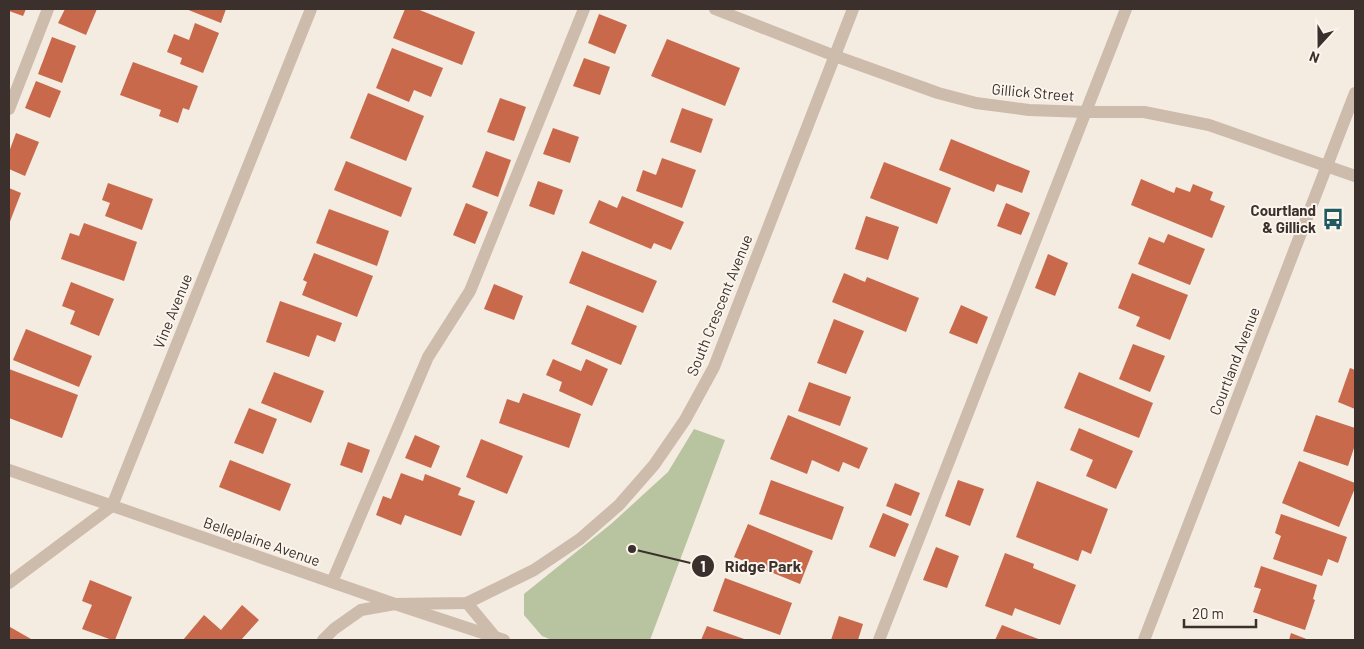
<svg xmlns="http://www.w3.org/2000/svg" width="1364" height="649" viewBox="0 0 1364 649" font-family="Barlow,sans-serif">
<rect width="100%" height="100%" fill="#f4ebe1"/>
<!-- green -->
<polygon fill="#b8c4a0" points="694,429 725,440 650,640 552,640 542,636 524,615 524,594 611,524 668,472"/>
<!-- building -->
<g fill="#c8694b">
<polygon points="9,9 26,9 23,16 9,11"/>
<polygon points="65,9 97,9 86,35 58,23"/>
<polygon points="186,9 226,9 221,23"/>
<polygon points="405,9 417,9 475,32 462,65 393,38"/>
<polygon points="599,14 627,25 615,54 588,43"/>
<polygon points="195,23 219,33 203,73 180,64 182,58 167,52 174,34 189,40"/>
<polygon points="52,37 76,46 62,83 38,74"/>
<polygon points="667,39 740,68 725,106 651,76"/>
<polygon points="392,48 443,68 431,97 414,90 409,102 376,88"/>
<polygon points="584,58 610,67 600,95 573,86"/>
<polygon points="133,62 198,86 189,110 183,108 178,123 159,116 161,110 120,95"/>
<polygon points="36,81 61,91 50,118 25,108"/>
<polygon points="368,93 424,116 406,161 350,138"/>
<polygon points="500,98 526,107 514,141 487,132"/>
<polygon points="682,108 713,119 701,153 670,142"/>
<polygon points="553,128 579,137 570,163 543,154"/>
<polygon points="16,133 39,142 25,176 9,169 9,152"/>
<polygon points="951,139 1030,171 1022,193 997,184 994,192 939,170"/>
<polygon points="486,151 511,160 498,197 472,187"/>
<polygon points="662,158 696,170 682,208 636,191 643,170 656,175"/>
<polygon points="346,161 412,188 401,217 334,190"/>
<polygon points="884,162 951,188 937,224 870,198"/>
<polygon points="1141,179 1174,193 1176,187 1190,192 1193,184 1213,192 1210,200 1225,206 1212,238 1131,205"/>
<polygon points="538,181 563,190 554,215 529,206"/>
<polygon points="108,183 153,199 142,230 105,216 110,203 102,200"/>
<polygon points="9,188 21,193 9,224"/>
<polygon points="622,196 684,222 671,250 654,243 651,249 589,223 599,200 617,208"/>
<polygon points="466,203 488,212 475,244 453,235"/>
<polygon points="1006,203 1030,213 1021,235 997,226"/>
<polygon points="329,209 389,231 377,266 316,243"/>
<polygon points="866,216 899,227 888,260 855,249"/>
<polygon points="84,223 137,242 124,281 61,259 70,233 79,236"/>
<polygon points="1168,234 1205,249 1190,285 1138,264 1149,237 1164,243"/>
<polygon points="582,251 657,281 643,313 569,283"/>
<polygon points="314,253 373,276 357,317 302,295 307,282 303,280"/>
<polygon points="1048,254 1068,263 1055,296 1035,288"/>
<polygon points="844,273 865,282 867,277 919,298 906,332 832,302"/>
<polygon points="1132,273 1188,295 1170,340 1136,326 1140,317 1118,308"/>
<polygon points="71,282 114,299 99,336 70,324 75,311 62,306"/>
<polygon points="494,284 523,296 514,320 484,309"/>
<polygon points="280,301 342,323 335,342 317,335 309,357 266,342"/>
<polygon points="587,305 637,326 621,365 571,344"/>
<polygon points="961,305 988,317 977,344 949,333"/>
<polygon points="834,319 864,331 846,374 817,363"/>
<polygon points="26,329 92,356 79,387 13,360"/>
<polygon points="1133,344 1165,356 1150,392 1119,379"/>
<polygon points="553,359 581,371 586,359 608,369 592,406 559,391 562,382 546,375"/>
<polygon points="1350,368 1355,370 1355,409 1338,402"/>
<polygon points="9,369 78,395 62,438 9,418"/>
<polygon points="274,372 324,391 311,423 261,403"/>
<polygon points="1079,372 1153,403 1139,438 1064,408"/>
<polygon points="809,382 851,397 840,426 798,411"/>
<polygon points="523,393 581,414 569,448 499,423 507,399 519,403"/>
<polygon points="249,408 277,419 263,454 234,443"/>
<polygon points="788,415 868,448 859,469 843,462 839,472 812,460 807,474 770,459"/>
<polygon points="1316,415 1355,428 1355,445 1348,466 1303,451"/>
<polygon points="1079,428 1133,451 1116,489 1086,476 1093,460 1070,450"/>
<polygon points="415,435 440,446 431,468 405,458"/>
<polygon points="481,439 523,456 507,494 466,477"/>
<polygon points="348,442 370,450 362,473 340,465"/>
<polygon points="230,460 291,484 280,511 219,487"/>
<polygon points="1299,461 1355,483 1355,488 1339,527 1282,503"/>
<polygon points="401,473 423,481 425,474 461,488 458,495 475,501 461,536 405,515 401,525 376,515 383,496 391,499"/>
<polygon points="771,480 844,507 832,540 759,514"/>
<polygon points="958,480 984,489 970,526 945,516"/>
<polygon points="1037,481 1108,509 1091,554 1082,550 1078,561 1016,537"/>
<polygon points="895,483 920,493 911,516 886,506"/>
<polygon points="883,513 909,524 895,557 869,547"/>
<polygon points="1281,514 1347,537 1338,563 1328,559 1322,576 1273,559 1281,536 1275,533"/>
<polygon points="748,524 813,551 800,584 734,557"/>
<polygon points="936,547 959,556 947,588 923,580"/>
<polygon points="1005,553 1034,564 1033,568 1076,585 1060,625 1015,608 1012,616 985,606"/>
<polygon points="1261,566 1317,585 1313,599 1315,600 1305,630 1253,612 1261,589 1254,587"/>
<polygon points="725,578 792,603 780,635 713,611"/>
<polygon points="90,580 132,597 115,640 112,640 82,629 92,605 82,601"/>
<polygon points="242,605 259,620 241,640 183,640 204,615 221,630"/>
<polygon points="839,616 863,624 858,640 831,640"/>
<polygon points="1002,625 1041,640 995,640"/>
<polygon points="707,626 747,640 701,640"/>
<polygon points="10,627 31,639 30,640 9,640 9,630"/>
<polygon points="1291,633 1309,640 1289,640"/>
</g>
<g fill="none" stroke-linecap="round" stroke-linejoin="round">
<!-- minor -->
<g stroke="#cdbbac" stroke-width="12">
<polyline points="715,9 835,56 938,93 976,103 1029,110 1086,112 1144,112 1209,125 1355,176"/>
<polyline points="9,109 48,9"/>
<polyline points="9,470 395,604 504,640"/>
<polyline points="332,582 428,357 470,291 584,9"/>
<polyline points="9,583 112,506 311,9"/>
<polyline points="467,603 496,638"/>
<polyline points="323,640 334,629 361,610 395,604 467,603 534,570 580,539 619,505 654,465 685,420 714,367 853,9"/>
<polyline points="879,640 1126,9"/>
<polyline points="1144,640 1355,93"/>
</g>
</g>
<!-- icons -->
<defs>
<g id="bus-bare" transform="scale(1.725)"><path d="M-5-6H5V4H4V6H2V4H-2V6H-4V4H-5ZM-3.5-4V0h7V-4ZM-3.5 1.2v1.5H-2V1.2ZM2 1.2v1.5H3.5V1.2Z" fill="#1f5a5e" stroke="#fbf5ee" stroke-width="2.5" paint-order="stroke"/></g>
</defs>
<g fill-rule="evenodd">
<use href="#bus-bare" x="1333" y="219"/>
</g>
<g text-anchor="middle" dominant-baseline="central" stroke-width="4" stroke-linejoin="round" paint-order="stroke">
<!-- street labels -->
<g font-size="15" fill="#3b302b" stroke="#fbf5ee">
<text transform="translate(1033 92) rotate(5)">Gillick Street</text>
<text transform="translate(719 305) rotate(-68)">South Crescent Avenue</text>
<text transform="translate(172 311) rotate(-68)">Vine Avenue</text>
<text transform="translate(1234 361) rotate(-69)">Courtland Avenue</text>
<text transform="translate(262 541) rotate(19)">Belleplaine Avenue</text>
</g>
<!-- poi labels -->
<g font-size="15" font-weight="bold" fill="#3b302b" stroke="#fbf5ee" text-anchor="end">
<text x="1316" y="210">Courtland<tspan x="1316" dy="17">&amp; Gillick</tspan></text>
</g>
</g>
<!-- callouts -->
<path fill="none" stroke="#3b302b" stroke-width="2" d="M632 549L703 566"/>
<g fill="#3b302b" stroke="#fbf5ee" stroke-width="2">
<circle cx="632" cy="549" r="5"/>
<circle cx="703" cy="566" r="12"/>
</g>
<g font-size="15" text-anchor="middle" font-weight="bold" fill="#fff">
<text x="703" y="572">1</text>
</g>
<g font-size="16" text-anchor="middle" font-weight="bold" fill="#3b302b" stroke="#fbf5ee" stroke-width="4" stroke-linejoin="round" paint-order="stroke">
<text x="763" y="572">Ridge Park</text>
</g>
<!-- border -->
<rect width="1364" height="649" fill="none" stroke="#3b302b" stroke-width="20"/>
<!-- north arrow -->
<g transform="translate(1319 45) rotate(201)" stroke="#fbf5ee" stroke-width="4" paint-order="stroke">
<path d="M0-4L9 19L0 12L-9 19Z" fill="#3b302b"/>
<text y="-8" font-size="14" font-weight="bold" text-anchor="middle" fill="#3b302b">N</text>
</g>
<!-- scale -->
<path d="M1184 619v8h72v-8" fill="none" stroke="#3b302b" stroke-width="2.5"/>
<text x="1192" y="619" font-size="15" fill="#3b302b" stroke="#fbf5ee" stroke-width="4" paint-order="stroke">20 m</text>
</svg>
